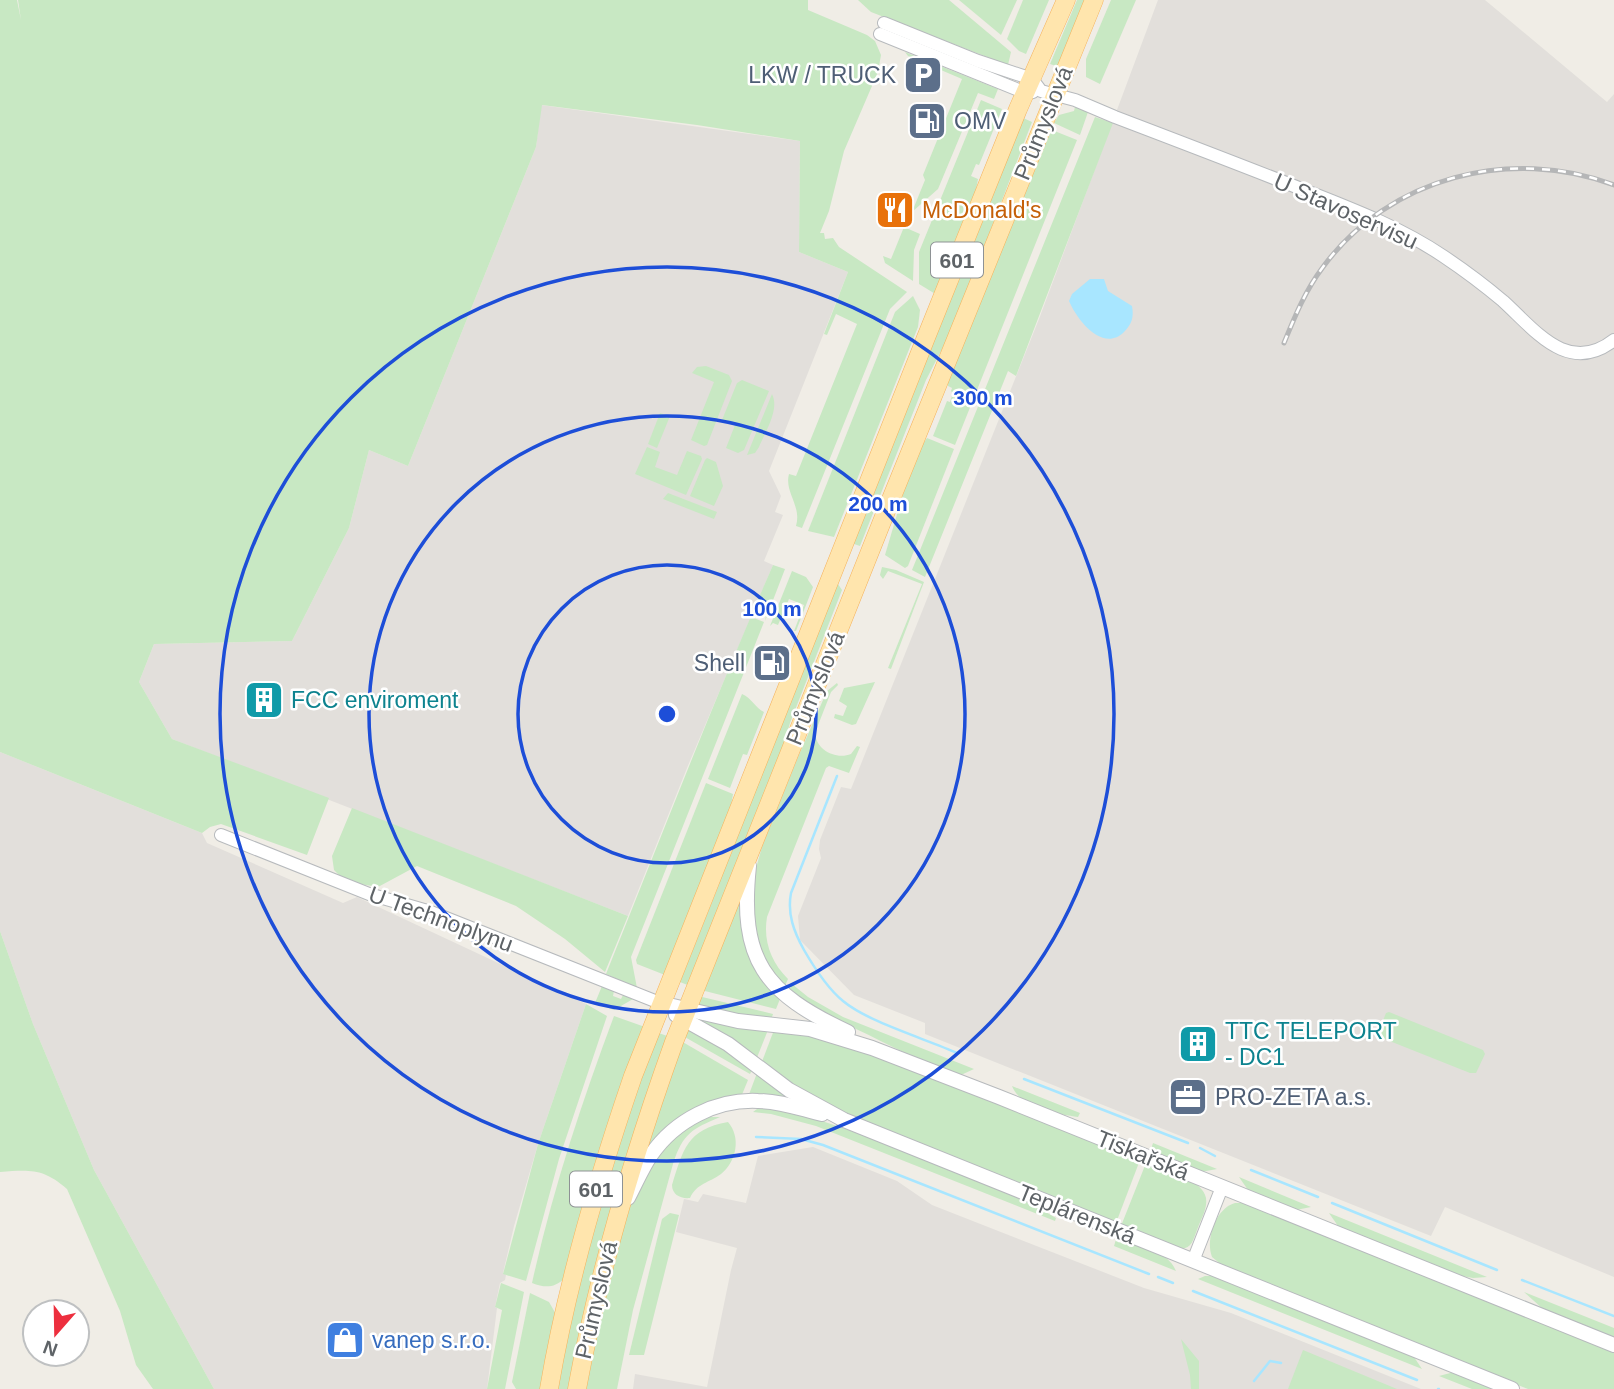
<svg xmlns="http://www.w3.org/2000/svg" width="1614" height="1389" viewBox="0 0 1614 1389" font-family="Arial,sans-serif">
<rect width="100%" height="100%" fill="#f0ede6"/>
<!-- industrial -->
<g fill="#e2dfdb">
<polygon points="1158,0 1485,0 1607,102 1614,94 1614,1277 1445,1207 1431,1236 925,1034 925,1023 854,995 800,940 798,916 821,858 819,849 820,840 841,787 851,789 1039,319"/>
<polygon points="541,105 800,141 799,252 848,272 769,471 781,496 775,512 783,515 764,561 773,565 687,768 628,916 172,739 139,682 154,644 292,641 349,528 369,450 408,466 536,147"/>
<polygon points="0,752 202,833 207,843 343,903 357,897 586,1004 538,1144 514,1226 503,1273 506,1275 505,1280 500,1283 495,1307 497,1308 487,1389 214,1389 94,1170 33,1024 0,931"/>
<polygon points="813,1147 897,1181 932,1205 1144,1288 1231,1313 1421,1389 633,1389 635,1374 707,1387 731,1270 737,1248 676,1232 684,1199 698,1202 703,1194 746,1203 758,1156"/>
</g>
<!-- green -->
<g fill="#c8e8c3">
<path d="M 0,0 L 17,0 L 21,20 L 18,0 L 808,0 L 808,10 L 867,35 L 875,41 L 881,55 L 878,72 L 844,151 L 829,211 L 820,233 L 824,233 L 825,239 L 833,238 L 839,247 L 907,292 L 890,309 L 802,528 L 796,526 C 802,506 784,492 789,474 L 796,476 L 857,324 L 836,314 L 827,335 L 824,334 L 848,272 L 799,252 L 800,141 L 697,125 L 542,105 L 536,147 L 408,466 L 369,450 L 349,528 L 292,641 L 154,644 L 139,682 L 172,739 L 329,798 L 307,855 L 221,824 L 210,827 L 202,833 L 0,752 Z"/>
<polygon points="858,0 949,0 1011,52 1008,65 1000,62 871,12"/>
<polygon points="959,0 1017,0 1001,35"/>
<polygon points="1023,0 1049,0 1026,54 1019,51 1007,39"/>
<polygon points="1077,0 1088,0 1059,67 1050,64"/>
<polygon points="1111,0 1136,0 1100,84 1086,77 1086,59"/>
<polygon points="905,52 998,89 994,99 978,93 938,189 912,212 925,180 923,175 962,79 908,56"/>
<polygon points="981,100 1002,109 979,165 976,164 971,176 978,179 974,202 937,295 919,284 919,252"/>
<polygon points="1075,107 1088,112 1080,135 1054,123 1059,115 1074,111"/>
<polygon points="1021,117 1032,122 953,328 926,380 860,546 851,543"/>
<polygon points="1095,117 1113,123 1016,376 1008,371 925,577 912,570"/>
<polygon points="1047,128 1077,140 955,445 933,436 947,401 950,402 953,393 951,391 952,388 948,386 948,371"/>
<polygon points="904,227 920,234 914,250 913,281 885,263 883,256 891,259"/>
<polygon points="913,296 920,310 918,327 834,537 808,531 895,312"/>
<polygon points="706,366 729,375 732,381 707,445 704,446 691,440 714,382 692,373 697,367"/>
<polygon points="742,380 769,391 744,450 738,453 726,448 735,425 722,420 737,383"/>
<path d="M 772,394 C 780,410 765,432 759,447 L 755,453 L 747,455 Z"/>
<polygon points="660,413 670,416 657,448 648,444"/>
<polygon points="927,438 954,449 908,566 905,568 885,555 914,457"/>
<polygon points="647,447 660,452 655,467 677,475 687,451 701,456 702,459 686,495 635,474"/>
<polygon points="707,458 716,462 723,486 714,506 690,496 705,460"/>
<polygon points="668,493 717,512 714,519 663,499"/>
<path d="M 773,565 L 785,569 L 765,621 L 767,610 L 756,606 L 751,617 L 764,622 L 631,957 L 637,988 L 606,974 C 661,837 714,700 773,565 Z"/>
<polygon points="882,567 896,570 924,582 891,669 888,668 922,584 888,571 883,579 880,575"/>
<polygon points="792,571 806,577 813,587 796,631 794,631 804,605 789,599 778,625 773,623 770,626"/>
<polygon points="838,584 842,590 790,723 777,768 690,986 680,982 718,887 733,837 835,585"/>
<polygon points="875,682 856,724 852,725 834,718 835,714 843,716 847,706 839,701 844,688"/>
<path d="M 837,683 L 838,685 L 831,692 L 815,733 C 816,750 836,760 851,754 L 857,746 L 860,747 L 849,773 L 829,766 L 826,768 L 767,917 C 763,941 771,962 788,979 L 784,988 L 768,968 L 754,930 L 754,875 L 762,847 L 798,757 L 827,691 Z"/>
<path d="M 742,694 C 752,698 755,708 764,712 L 747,755 L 743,754 L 730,788 L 708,779 Z"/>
<polygon points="706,783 733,794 730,812 665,975 637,964 636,960"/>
<polygon points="352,808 628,916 605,972 565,939 516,906 417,866 378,887 360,884 340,876 334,870 332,856"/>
<polygon points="739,897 767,985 780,999 776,1009 701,990"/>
<path d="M 0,931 L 33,1024 L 94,1170 L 214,1389 L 153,1389 L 136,1365 L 120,1311 L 67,1189 C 43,1168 30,1170 0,1172 Z"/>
<path d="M 792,984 L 808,997 L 843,1017 L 974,1069 L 961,1075 C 924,1064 890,1045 856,1029 C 832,1018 811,1007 788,993 Z"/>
<polygon points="602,986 614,991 613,996 621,999 623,995 633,999 614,1010 595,1003"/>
<polygon points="698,996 773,1014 771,1020 753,1019 698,1005"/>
<polygon points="586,1004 607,1016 559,1159 526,1281 503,1274 538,1144"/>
<polygon points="1389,1012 1483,1050 1485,1054 1476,1073 1470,1073 1377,1036 1386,1013"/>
<path d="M 614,1016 L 645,1027 L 564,1279 C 554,1288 545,1288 532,1283 C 552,1192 581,1104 614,1016 Z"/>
<polygon points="691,1016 768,1030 756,1060"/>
<polygon points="687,1029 716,1043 752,1070 750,1074 683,1036"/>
<polygon points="774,1030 814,1035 893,1061 1140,1160 1116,1223 876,1127 809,1095 761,1064"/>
<polygon points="656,1032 670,1037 571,1389 557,1389 558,1374 591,1231"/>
<polygon points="681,1041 748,1080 741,1097 645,1151"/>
<polygon points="757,1073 790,1096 791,1100 748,1097"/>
<path d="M 1012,1086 L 1080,1113 L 1078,1117 C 1057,1114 1021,1109 1012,1086 Z"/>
<path d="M 761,1106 C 819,1116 874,1139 929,1161 C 972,1178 1015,1194 1056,1218 L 1055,1221 L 816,1126 L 771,1114 L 753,1112 Z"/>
<path d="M 706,1117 L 720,1117 C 692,1129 683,1133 673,1164 L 633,1310 L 617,1389 L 583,1389 L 596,1322 L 632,1200 L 658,1155 L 681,1131 Z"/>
<path d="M 728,1122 C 741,1137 737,1161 721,1174 C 709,1183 697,1183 690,1198 C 681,1199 672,1195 672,1185 C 683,1150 687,1129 728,1122 Z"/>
<polygon points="1153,1143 1217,1169 1201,1172 1150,1152"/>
<path d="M 1146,1163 C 1162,1169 1203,1179 1206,1198 C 1208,1208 1200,1221 1197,1230 C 1193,1240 1192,1248 1181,1249 L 1121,1226 Z"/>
<polygon points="1239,1177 1311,1207 1296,1210 1248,1190"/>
<path d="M 1235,1203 L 1245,1203 L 1614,1351 L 1614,1389 L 1528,1389 L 1223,1266 L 1212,1257 C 1205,1239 1216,1208 1235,1203 Z"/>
<polygon points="670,1213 679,1215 644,1355 629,1355 662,1219"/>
<polygon points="1329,1213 1487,1277 1473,1278 1457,1275 1338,1226"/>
<path d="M 1117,1236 C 1136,1244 1168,1250 1176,1271 L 1114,1246 Z"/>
<polygon points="1205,1276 1212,1276 1414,1357 1422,1369 1198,1279"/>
<polygon points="501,1283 524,1292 505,1389 487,1389 502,1310 495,1307"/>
<polygon points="1524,1292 1614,1328 1614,1338 1543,1309"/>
<polygon points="530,1293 549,1302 557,1316 542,1389 516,1389 512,1382"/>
<polygon points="1181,1339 1199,1361 1199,1389 1191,1389 1190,1375"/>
<polygon points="1303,1350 1397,1389 1288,1389"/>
<polygon points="1454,1372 1497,1389 1472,1389 1439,1376"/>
</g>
<!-- water -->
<path fill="#a8e6ff" d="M 1090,279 L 1104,279 L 1108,291 L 1132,306 C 1134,317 1132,324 1124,332 C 1103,353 1077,320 1069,301 L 1072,294 Z"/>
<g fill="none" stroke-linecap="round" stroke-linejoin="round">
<!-- stream -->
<g stroke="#a8e6ff" stroke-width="2.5">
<path d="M 837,776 L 791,893 C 787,914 794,932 804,950 C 815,969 827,988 843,1001 C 868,1022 926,1039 957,1053"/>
<polyline points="1024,1079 1188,1143"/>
<polyline points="756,1137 801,1139 823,1145 1149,1274"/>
<polyline points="1200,1148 1215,1156"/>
<polyline points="1251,1170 1318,1197"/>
<polyline points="1332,1203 1497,1270"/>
<polyline points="1158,1277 1173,1283"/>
<polyline points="1522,1280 1614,1316"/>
<polyline points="1193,1291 1417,1380"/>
<polyline points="1254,1381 1270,1361 1281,1363"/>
<polyline points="1438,1389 1439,1389"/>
</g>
<!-- minor casing -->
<g stroke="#b7babd" stroke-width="14">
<g id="minor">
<path d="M 884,23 L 978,61 L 1032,79 L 1041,91 L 1075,100 L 1115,117 C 1178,141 1241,165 1304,190 C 1352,209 1400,227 1443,256 C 1464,270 1484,285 1503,301 C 1535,330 1568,376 1614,340"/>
<polyline points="880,34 1026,93 1033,92"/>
<polyline points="221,835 369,894 431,912 660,1003"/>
<polyline points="1193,1261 1222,1187"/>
</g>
</g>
<!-- tertiary casing -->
<g stroke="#b7babd" stroke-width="16">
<g id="tertiary">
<path d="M 749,866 C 739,960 764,993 848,1032"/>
<polyline points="660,1003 738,1021 810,1029 872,1048 999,1097 1614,1345"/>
<polyline points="676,1015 728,1044 789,1090 844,1120 1512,1389"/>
<path d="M 628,1198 C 636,1183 642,1168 651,1155 C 675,1120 717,1099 758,1101 C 780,1101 801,1109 822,1114"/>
</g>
</g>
<!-- primary casing -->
<g stroke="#f5b25b" stroke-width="19">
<g id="primary">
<path d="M 549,1389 C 567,1282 598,1178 633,1076 L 925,340 L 1018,109 L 1066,0"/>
<path d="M 577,1389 C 599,1270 633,1156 674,1042 L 887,509 L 1094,0"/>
</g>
</g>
<!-- minor -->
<use href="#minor" stroke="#fff" stroke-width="12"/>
<!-- tertiary -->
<use href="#tertiary" stroke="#fff" stroke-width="14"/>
<!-- primary -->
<use href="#primary" stroke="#ffe5ad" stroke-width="18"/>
<!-- rail casing -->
<g stroke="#b5b6b7" stroke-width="5">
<path id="rail" d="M 1284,343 C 1295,316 1305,291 1323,267 C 1389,177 1511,146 1614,185"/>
</g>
<!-- rail -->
<use href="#rail" stroke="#fff" stroke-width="2.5" stroke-dasharray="8" stroke-linecap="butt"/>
</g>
<!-- distance rings -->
<g fill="none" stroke="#1d4ed8" stroke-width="3.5">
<circle cx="667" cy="714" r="149"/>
<circle cx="667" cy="714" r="298"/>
<circle cx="667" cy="714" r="447"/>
</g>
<!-- icons -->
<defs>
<g id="parking-square" transform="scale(2.0125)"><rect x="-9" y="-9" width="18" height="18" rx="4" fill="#5c6f8a" stroke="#fff"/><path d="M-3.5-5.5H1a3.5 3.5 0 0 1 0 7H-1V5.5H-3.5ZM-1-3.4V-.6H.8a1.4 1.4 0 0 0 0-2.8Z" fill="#fff"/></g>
<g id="fuel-square" transform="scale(2.0125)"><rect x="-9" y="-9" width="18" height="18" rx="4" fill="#5c6f8a" stroke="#fff"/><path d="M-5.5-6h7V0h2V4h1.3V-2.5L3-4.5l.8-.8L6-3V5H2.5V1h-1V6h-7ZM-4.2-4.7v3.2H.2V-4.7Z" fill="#fff"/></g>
<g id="restaurant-square" transform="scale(2.0125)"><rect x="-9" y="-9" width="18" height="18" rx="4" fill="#e8710a" stroke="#fff"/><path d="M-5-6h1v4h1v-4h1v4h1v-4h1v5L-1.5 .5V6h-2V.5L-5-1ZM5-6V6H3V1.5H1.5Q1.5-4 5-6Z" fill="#fff"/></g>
<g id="building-square" transform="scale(2.0125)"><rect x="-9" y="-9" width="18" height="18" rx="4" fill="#0f9aa8" stroke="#fff"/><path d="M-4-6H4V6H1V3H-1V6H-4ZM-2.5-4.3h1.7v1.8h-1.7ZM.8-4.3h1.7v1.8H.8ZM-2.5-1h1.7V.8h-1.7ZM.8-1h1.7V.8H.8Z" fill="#fff"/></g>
<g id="office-square" transform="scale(2.0125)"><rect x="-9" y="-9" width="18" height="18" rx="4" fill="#5c6f8a" stroke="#fff"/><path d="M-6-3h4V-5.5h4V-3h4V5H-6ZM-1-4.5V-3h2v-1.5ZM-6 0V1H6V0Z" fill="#fff"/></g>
<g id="shop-square" transform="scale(2.0125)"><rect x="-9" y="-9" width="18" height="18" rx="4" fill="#3f7fe0" stroke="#fff"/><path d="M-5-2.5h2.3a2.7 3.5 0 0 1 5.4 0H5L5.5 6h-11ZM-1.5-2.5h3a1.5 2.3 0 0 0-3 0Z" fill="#fff"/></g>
</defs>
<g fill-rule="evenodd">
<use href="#parking-square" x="923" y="75"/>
<use href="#fuel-square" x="927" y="121"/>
<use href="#restaurant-square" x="895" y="210"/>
<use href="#fuel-square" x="772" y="663"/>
<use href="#building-square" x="264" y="700"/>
<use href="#building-square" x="1198" y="1044"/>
<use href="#office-square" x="1188" y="1097"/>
<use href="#shop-square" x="345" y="1340"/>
</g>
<g text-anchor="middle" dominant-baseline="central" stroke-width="5" stroke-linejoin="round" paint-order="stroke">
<!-- shield labels -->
<g fill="#fff" stroke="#8e9295" stroke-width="2">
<rect x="931" y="242.5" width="52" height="35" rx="5"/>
<rect x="570" y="1171.5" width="52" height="35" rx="5"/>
</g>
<g font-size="21" font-weight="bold" fill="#5e6367">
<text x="957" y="260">601</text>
<text x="596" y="1189">601</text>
</g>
<!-- service labels -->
<g font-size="23" fill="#4e5e75" stroke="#fff" text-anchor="end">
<text x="896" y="75">LKW / TRUCK</text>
<text x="954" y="121" text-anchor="start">OMV</text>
<text x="745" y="663">Shell</text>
<text x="1215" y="1097" text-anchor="start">PRO-ZETA a.s.</text>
</g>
<!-- street labels -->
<g font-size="23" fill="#5e6367" stroke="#fff">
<text transform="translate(1043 123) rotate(-68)">Průmyslová</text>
<text transform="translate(1346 211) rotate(24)">U Stavoservisu</text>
<text transform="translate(815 688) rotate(-68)">Průmyslová</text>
<text transform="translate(441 919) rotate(20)">U Technoplynu</text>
<text transform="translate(1143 1155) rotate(22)">Tiskařská</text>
<text transform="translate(1077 1214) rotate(22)">Teplárenská</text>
<text transform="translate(596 1300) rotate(-77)">Průmyslová</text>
</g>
<!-- food labels -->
<g font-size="23" fill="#c56008" stroke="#fff" text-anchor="start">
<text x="922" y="210">McDonald's</text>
</g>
<!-- culture labels -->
<g font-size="23" fill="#0d838f" stroke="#fff" text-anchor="start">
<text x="291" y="700">FCC enviroment</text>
<text x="1225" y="1031">TTC TELEPORT<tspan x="1225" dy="26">- DC1</tspan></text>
</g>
<!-- shop labels -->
<g font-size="23" fill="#366cbe" stroke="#fff" text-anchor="start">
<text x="372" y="1340">vanep s.r.o.</text>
</g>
</g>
<circle cx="667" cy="714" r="10" fill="#1d4ed8" stroke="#fff" stroke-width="3.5"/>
<g font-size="21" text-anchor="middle" font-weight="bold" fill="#1d4ed8" stroke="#fff" stroke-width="5" stroke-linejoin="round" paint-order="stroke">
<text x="983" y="405">300 m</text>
<text x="878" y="511">200 m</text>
<text x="772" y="616">100 m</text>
</g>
<!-- north arrow -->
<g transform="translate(56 1333) rotate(200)"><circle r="33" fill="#ffffff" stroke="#bfc1c2" stroke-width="2"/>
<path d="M0-5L12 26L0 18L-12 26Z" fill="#ed2f3e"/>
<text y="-10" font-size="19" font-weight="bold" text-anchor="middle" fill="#5e6367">N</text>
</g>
</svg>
